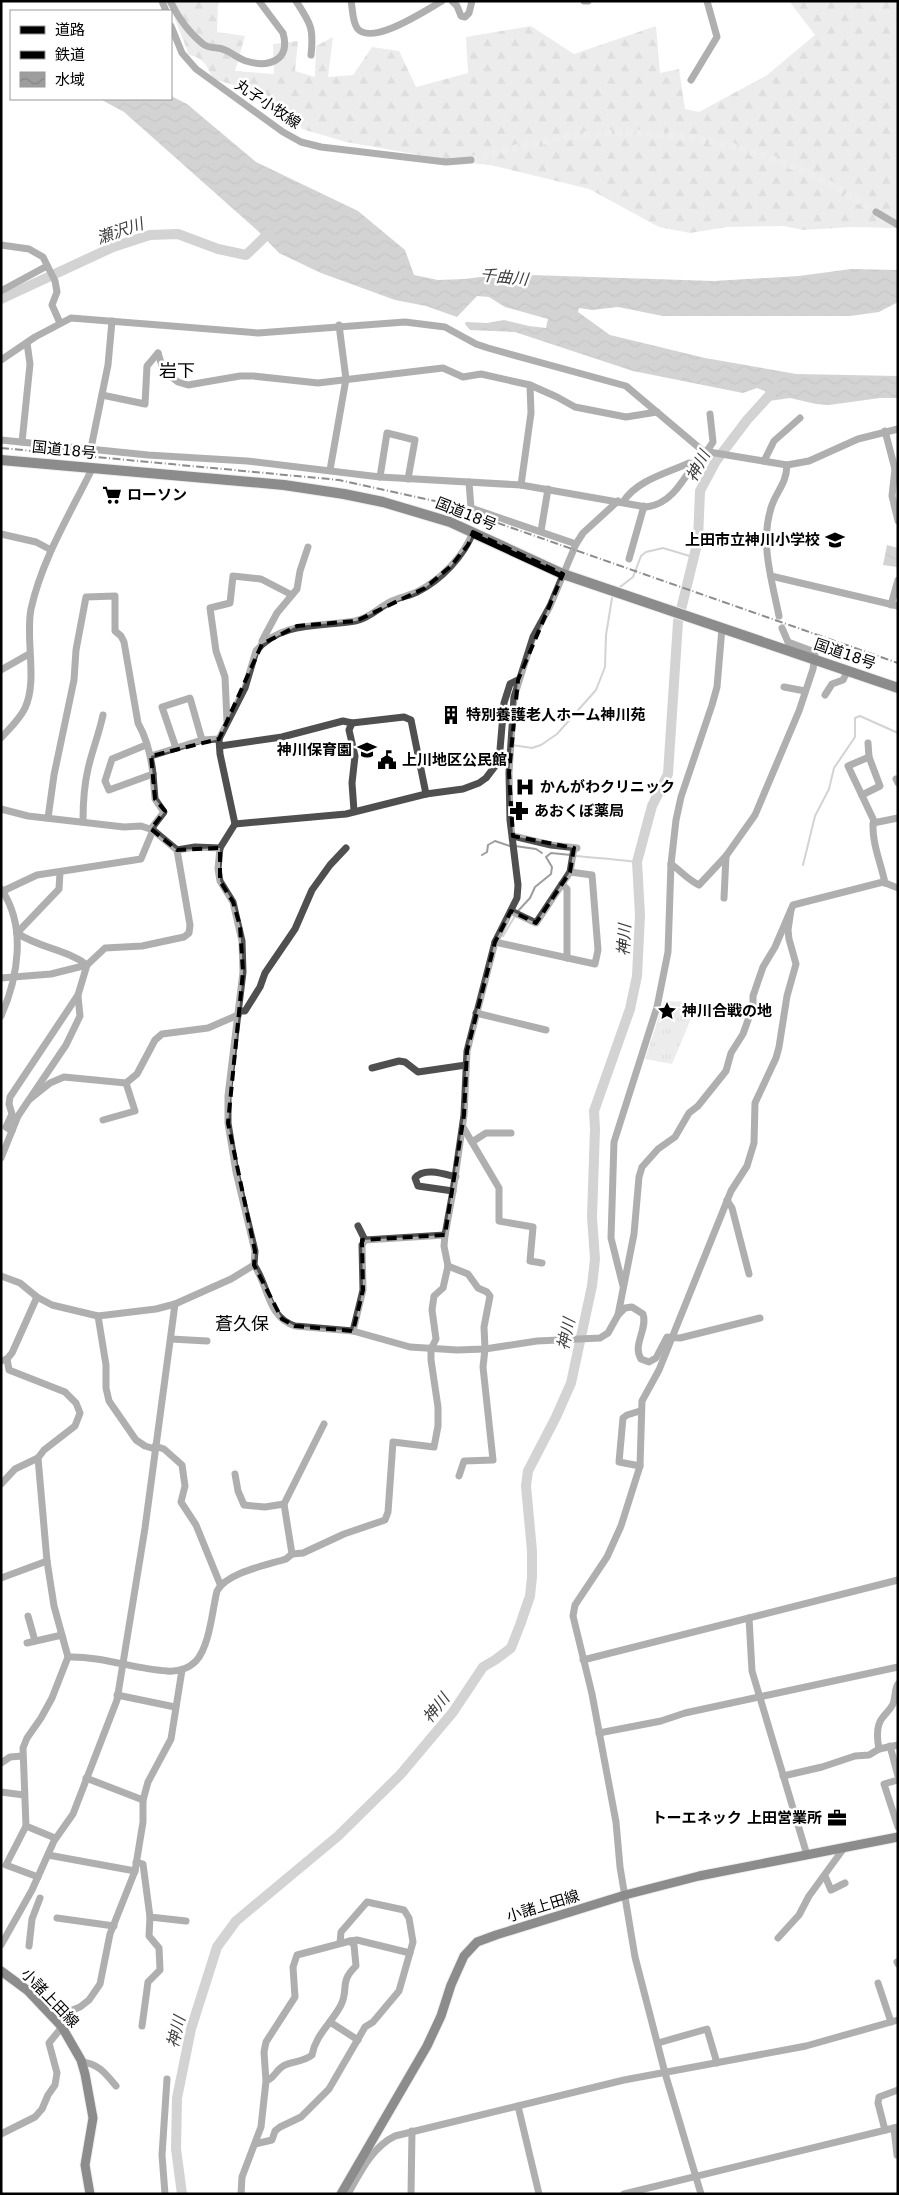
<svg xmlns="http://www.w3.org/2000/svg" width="899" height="2195" viewBox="0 0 899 2195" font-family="'DejaVu Sans','Noto Sans JP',sans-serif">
<defs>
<pattern id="forest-firs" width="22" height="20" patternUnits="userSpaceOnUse" patternTransform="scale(1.25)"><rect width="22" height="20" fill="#d6d6d6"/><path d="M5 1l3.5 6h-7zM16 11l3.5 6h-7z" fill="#b6b6b6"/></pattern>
<pattern id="park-tufts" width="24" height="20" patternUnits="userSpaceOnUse" patternTransform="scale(1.25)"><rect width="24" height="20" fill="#d6d6d6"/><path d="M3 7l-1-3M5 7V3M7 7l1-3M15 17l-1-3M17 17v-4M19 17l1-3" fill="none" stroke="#b6b6b6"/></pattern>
<pattern id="water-waves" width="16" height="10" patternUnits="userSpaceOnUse" patternTransform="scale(1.25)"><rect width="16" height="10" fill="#9d9d9d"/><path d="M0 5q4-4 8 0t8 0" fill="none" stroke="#858585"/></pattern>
</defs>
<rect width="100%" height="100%" fill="#fff"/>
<!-- forest -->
<path fill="url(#forest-firs)" d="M 168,1 L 220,1 L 218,6 L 217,32 L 245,36 L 235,71 L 274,74 L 273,44 L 298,41 L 295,71 L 315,77 L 316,46 L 333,37 L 328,77 L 353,75 L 372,47 L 399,51 L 416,87 L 468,73 L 466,37 L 531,26 L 574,54 L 656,26 L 660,73 L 679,69 L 685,109 L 699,112 L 767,75 L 815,35 L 789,1 L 898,1 L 898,228 L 851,227 L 803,230 L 784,226 L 728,227 L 690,233 L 659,227 L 589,189 L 490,165 L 460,162 L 346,142 L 302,129 L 295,114 L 265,94 L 213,79 C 207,66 204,58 189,55 Z"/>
<!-- park -->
<polygon fill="url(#park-tufts)" points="664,1001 698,1002 672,1064 645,1059"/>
<!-- water -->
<g fill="url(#water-waves)">
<polygon points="171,96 187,104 256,162 358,211 405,250 414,275 438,280 465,279 504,274 714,281 799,276 851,269 898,270 898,302 879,312 850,316 663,316 618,307 592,310 579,308 578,312 610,335 705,358 796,374 898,376 898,398 880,398 829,405 816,404 790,398 769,401 765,391 757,388 743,393 633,371 515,332 470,330 465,324 466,322 487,323 504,320 529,326 546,328 548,319 505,307 489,297 477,296 457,317 426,306 395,300 321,273 279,253 258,231 124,112 100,99 171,99"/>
<polygon points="887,545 898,548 897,567 883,565"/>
</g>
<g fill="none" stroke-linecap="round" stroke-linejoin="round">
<!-- stream -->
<g stroke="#9d9d9d" stroke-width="2">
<polyline points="620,587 633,577 641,556 646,552 663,548 693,557"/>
<polyline points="512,745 532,748 541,745 557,734 596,690 605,667 606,635 612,598"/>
<polyline points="515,846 536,849 542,853"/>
<polyline points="482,855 487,852 488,845 495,841 510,846"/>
<path d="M 576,856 C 597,858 615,859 637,862"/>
<polyline points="803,865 815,816 829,789 834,768 855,737 855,718 860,716 898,733"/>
<polyline points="517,912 530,898 535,887 551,874 552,867 546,857 551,853 571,855"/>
<polyline points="503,936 515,916"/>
</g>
<!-- river -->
<g stroke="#9d9d9d" stroke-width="10">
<polyline points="1,299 113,247 150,235 178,234 218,249 246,255 273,229"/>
<polyline points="182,2194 176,2149 177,2098 191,2029 217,1947 236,1921 338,1836 400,1775 453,1712 483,1667 495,1660 511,1648 520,1625 530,1596 532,1577 532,1551 526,1486 528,1471 556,1417 571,1383 592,1286 595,1259 592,1217 595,1129 594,1111 630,1009 637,976 640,915 637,862 652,806 668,774 678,622 698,540 700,491 716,461 747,420 777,387"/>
</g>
<!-- minor-tunnel -->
<path stroke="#d9d9d9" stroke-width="7" stroke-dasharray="7 3.5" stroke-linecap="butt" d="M 471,160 C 505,151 539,141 574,136 C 680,123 788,151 876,212"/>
<!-- major casing -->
<g stroke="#dbdbdb" stroke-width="11">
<g id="major">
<polyline points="1,1971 27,1990 62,2027 81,2060 85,2074 93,2118 85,2165 90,2194"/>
<polyline points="341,2194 427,2046 441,2016 451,1985 464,1956 477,1942 496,1935 625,1895 699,1876 898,1837"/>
</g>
</g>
<!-- highway casing -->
<g stroke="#dbdbdb" stroke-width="12">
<polyline id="highway" points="1,460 284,485 344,494 383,502 450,522 563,574 898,688"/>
</g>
<!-- minor -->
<g stroke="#4f4f4f" stroke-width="7">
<polyline points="162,1 166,11"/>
<path d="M 170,1 C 178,17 189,33 203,44 C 211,50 217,46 225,50 C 232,53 238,58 246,61 C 268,68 291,61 283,33 L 259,1"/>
<path d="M 296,1 C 311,24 314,28 311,55"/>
<path d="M 351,1 C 353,10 352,20 357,28 C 371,47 426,10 442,1"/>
<polyline points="452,1 457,6 461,16 465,17 469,13 472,1"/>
<polyline points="584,1 588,1"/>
<polyline points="171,26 182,53 196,69 283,132 301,142 321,147 446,162 471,160"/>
<polyline points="691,80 717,37 707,1"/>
<polyline points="876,212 898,225"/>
<polyline points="1,245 29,249 43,257 55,281 57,292 52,305 60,323"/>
<polyline points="1,291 47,266"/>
<polyline points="158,353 162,366 169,375 178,382 188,385 240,376 253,376 318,383 443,368 463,377 481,374 530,385 557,397 575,407 626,417 657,412"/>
<polyline points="1,360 35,337 71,318 258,333 405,322 445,327 476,344 488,348 626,386 703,451 787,465 809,461 858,439 898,429"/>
<polyline points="102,395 145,404 147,366 158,353"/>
<polyline points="885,431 895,469 898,468"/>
<path d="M 1,440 L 148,455 L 247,461 L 380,477 L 521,485 L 646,507 C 675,504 687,472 703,451"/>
<polyline points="22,442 30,364 27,343"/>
<polyline points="91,448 108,365 112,321"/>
<polyline points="707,451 713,442 710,414"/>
<polyline points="764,461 774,441 800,418"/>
<polyline points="895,469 892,496 898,521"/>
<polyline points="330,470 346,379 339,325"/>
<polyline points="380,477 387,433 415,440 408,479"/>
<polyline points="469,482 471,508 576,544"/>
<polyline points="521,485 531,413 530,385"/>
<path d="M 623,502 C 637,480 667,473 689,463 L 693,465"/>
<polyline points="541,531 548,489"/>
<polyline points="1,534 36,542 51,550"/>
<polyline points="629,559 644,506"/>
<polyline points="771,576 898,606"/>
<polyline points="891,605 898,580"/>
<path d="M 779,616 C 772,580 759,542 772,505 C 778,488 786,485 787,465"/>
<polyline points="262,644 262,641 277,613 297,589 300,571 308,547"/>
<polyline points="1,670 29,654"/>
<polyline points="784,687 805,691"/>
<polyline points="825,695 832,684 843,680 848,670"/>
<polyline points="227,721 225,677 216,651 210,608 230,603 233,576 261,579 292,595"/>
<polyline points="352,723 404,717 411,720 426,794"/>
<path d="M 1,738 C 9,729 20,719 25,708 C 38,680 25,640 31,609 C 42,559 70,514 92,469"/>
<polyline points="220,746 282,737 343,721 352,723 349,730 355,756 352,783 354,811"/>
<polyline points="176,748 162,707 190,698 202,740"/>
<polyline points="151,756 202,740 219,739"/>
<polyline points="869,757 848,766 875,823"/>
<polyline points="896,779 898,783"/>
<polyline points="862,795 880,786 869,757 868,743"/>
<polyline points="1,809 28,816 124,827 141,826 153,830 177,850 190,925 189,933 184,937 142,946 105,948 87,965 51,974 1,978"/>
<path d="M 48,818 L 54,775 L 74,680 L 76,650 L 86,597 L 115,596 L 115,631 L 121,636 L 124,642 L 138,723 C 147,739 151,756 153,774 L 109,790 L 105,781 L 112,759 L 146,745"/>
<path d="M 83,821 C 83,803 84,786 88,769 C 92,751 99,734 103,715"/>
<polyline points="235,824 346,814 426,794 463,789 479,783 486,778 499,761 504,703 510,684 518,680"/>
<polyline points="151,829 164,812 155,799 153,774"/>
<polyline points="513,836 551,845 577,848"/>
<polyline points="177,850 195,847 220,848"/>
<path d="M 671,864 C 681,871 687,879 699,885 L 726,856"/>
<path d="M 885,883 C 881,863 872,844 873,823 L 898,818"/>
<polyline points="562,884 567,889 567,958"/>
<path d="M 1,889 C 27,926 18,978 1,1016"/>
<polyline points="3,891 37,875 141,859 153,830"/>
<polyline points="724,898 726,856 755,815 799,711 813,669 815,655 812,651 788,642 782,628"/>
<polyline points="511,911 536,923 570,872 574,848"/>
<path d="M 17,933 C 39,948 66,949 87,965"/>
<polyline points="17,933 59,889 60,872"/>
<polyline points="495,942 595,964 598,950 592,875 570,872"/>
<polyline points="239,1011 245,1011 260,987 265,973 295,929 312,890 330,865 346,848"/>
<polyline points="476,1013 546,1030"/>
<polyline points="372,1068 399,1061 405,1062 418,1072 466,1065"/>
<polyline points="30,1099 50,1083 64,1077 126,1083 137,1074 155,1040 162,1034 208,1028 238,1015"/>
<polyline points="103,1120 135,1111 126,1083"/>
<polyline points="463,1127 499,1188 499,1221 533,1227 530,1261 542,1263"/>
<polyline points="12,1131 6,1127 12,1114 9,1104 10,1097 78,995 87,965"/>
<polyline points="472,1142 486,1133 511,1133"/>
<polyline points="1,1158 18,1116 66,1045 80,1016 78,996"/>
<path d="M 453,1191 L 418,1186 L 415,1178 C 424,1167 444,1174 456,1177"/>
<polyline points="727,1200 732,1208 749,1274"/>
<polyline points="358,1226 365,1240"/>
<path d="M 254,1265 C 269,1286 267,1317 295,1326 L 353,1331 L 410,1347 L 457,1350 L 485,1349 L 537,1341 L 600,1338 L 608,1333 L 618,1315 L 634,1234 L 639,1177 L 642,1167 L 658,1149 L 675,1137 L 689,1113 L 698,1106 L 726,1071 L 731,1053 L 743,1034 L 753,1006 L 753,996 L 763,967 L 775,947 L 793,905 L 883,882 L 898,888"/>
<polyline points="448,1266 468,1274 478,1288 487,1292 490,1296 484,1327 485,1349 483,1367 493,1460 464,1461 459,1476"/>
<path d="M 1,1276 L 20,1283 L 37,1297 L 52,1305 L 98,1316 L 156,1309 L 175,1304 L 231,1279 L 254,1265 L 255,1251 L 236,1172 L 228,1123 L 228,1096 L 243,972 L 242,941 L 233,902 L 220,881 L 218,869 L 220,848 L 235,824 L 220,754 L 219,739 L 245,688 L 256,651 C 281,621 321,627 355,621 C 370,618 379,607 392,601 C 400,597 409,596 417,592 C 441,580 464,556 473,532"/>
<polyline points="623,1286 611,1238 614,1142 657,1007 668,952 671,864 676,820 681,797 712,705 717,687 722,628"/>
<path d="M 618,1315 L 625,1308 L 632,1307 L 643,1314 C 648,1329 632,1345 641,1359 L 649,1362 L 656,1358 L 667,1337 L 680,1338 L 760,1318"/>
<polyline points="98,1316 106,1365 106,1388 109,1401 136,1440 145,1446 155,1449"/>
<polyline points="353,1331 363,1290 362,1245 365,1240 445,1235"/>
<polyline points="171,1339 207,1341"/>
<polyline points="1,1361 7,1359 12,1353 37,1297"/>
<polyline points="155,1446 164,1449 182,1465 185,1486 181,1502 196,1525 220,1584"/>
<polyline points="38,1458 47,1561 54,1606 68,1657 52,1698 41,1718 27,1738 23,1748 26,1826 55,1838"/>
<polyline points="640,1466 619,1462 623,1418 627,1415 640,1411"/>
<polyline points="235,1474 238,1491 244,1505 265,1507 284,1504"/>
<polyline points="1,1484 15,1469 38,1458 44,1450 75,1426 80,1413 76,1403 65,1392 9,1370 7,1359"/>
<polyline points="292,1554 303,1553 344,1534 385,1520 388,1512 393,1442 434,1447 438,1426 438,1407 431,1360 431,1349 436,1339 432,1310 434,1296 443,1288 448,1266 444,1246 445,1235 453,1191 464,1115 467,1051 495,942 517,898 518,885 510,820 509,773 514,697 533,637 550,606 576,544 583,533 618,501"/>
<polyline points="1,1578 47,1561"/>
<polyline points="28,1616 35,1641"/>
<polyline points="749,1618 752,1671 807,1855"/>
<polyline points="27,1643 62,1635"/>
<path d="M 68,1657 C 102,1656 134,1669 167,1671 C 178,1672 189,1668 196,1661 C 210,1645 212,1611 217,1591 C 226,1573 267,1565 286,1559 L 292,1554 L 284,1504 L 324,1424"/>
<polyline points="583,1660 898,1580"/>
<polyline points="117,1695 175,1707"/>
<polyline points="599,1733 661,1721 685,1713 898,1667"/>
<polyline points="890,1746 898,1776"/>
<path d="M 879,1749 C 877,1739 876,1725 883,1717 C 887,1712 890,1710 893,1704 C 896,1697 894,1690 898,1684"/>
<polyline points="1,1763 10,1757 22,1756"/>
<polyline points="783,1776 822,1767 855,1756 869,1755 879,1749 898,1745"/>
<polyline points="86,1778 143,1800"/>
<polyline points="898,1780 884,1784 898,1827"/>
<polyline points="1,1792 24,1795"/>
<polyline points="26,1826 6,1865 38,1877"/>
<polyline points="48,1855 135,1871"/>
<polyline points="136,1862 143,1864 150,1917 186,1921"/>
<polyline points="825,1876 831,1890 845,1883"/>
<polyline points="57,1918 114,1926"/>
<polyline points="778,1938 799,1915 809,1896 844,1848"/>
<polyline points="350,1941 357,1940 410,1953"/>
<polyline points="1,1945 32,1890 54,1841 73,1814 117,1700 145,1528 175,1304"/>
<polyline points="29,1946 32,1919 40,1898"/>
<polyline points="897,1962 898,1964"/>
<polyline points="878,1983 891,2022"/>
<polyline points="53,2018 80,2007 89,2000 100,1984 110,1934 135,1871 143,1822 143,1800 148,1782 171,1739 182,1670"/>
<polyline points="330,2022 358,2040"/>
<polyline points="142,2026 148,1982 160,1970 159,1948 149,1936 150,1917"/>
<polyline points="658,2043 707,2029 717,2063"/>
<path d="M 81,2062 C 98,2063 106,2074 116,2086"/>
<polyline points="518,2106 539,2194"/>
<polyline points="894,2128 897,2155"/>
<polyline points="885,2130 878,2103 879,2097 898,2090"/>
<polyline points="1,2134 35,2117 42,2109 48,2095 55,2085 57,2073 49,2043 62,2027"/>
<polyline points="255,2144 272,2140 275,2131 280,2127 301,2117 329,2089 365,2027 373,2022 399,1991 413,1942 409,1918 404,1910 367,1902 341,1932 340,1943"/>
<polyline points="165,2194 162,2155 167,2079"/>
<path d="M 241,2194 L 242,2177 L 261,2127 L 266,2081 L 264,2052 L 266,2042 L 295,1997 L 293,1967 L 297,1955 L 350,1941 L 354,1945 L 356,1966 C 339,1982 349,1988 341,2005 C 331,2024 316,2034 312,2055 C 303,2062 295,2061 285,2065 C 276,2069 275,2078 266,2081"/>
<path d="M 348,2194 C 360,2173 372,2147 395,2136 L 624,2080 L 806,2046 L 898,2020"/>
<polyline points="411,2194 412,2131"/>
<polyline points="624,2194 898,2127"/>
<polyline points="701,2194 665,2073 635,1957 620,1867 616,1822 592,1694 573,1616 575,1605 607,1557 621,1526 640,1466 642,1401 659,1370 731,1191 747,1166 754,1143 755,1103 776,1058 779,1047 787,996 796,964 789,939 788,930 791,910"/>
</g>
<!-- major -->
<use href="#major" stroke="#000" stroke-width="9"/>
<!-- highway -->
<use href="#highway" stroke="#000" stroke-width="10"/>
<!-- rail -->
<polyline stroke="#000" stroke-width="2" stroke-dasharray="8 2.5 1 2.5" stroke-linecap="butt" points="1,448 339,480 435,501 898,663"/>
</g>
<!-- marked area -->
<path d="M0 0H899V2195H0ZM 473,532 L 563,574 L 518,680 L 509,773 L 513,836 L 574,848 L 570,872 L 536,923 L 511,911 L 495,942 L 467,1051 L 464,1115 L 445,1235 L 362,1240 L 363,1290 L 353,1331 L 295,1326 L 282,1319 L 254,1265 L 255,1251 L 228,1123 L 243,972 L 240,926 L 233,902 L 220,881 L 220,848 L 177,850 L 151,829 L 165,811 L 155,799 L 151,756 L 219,739 L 262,644 L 297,626 L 356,621 L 425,588 L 451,566 L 468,545 Z" fill="#fff" fill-opacity=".55" fill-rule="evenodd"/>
<path fill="none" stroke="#000" stroke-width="4" stroke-dasharray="10 6" stroke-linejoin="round" d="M 473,532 L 563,574 L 518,680 L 509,773 L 513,836 L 574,848 L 570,872 L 536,923 L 511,911 L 495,942 L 467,1051 L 464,1115 L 445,1235 L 362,1240 L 363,1290 L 353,1331 L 295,1326 L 282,1319 L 254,1265 L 255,1251 L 228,1123 L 243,972 L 240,926 L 233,902 L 220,881 L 220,848 L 177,850 L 151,829 L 165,811 L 155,799 L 151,756 L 219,739 L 262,644 L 297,626 L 356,621 L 425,588 L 451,566 L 468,545 Z"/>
<!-- icons -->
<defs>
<g id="supermarket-bare" transform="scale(1.5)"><path d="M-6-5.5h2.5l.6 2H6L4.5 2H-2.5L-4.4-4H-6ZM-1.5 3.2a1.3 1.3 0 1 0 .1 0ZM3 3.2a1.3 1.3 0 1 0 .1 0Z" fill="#000" stroke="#fff" stroke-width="2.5" paint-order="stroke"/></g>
<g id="school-bare" transform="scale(1.5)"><path d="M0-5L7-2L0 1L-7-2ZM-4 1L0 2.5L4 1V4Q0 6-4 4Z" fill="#000" stroke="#fff" stroke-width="2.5" paint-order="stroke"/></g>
<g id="building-bare" transform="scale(1.5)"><path d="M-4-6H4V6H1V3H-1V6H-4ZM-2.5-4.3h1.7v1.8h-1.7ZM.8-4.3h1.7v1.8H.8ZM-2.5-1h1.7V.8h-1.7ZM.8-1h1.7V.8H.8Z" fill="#000" stroke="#fff" stroke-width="2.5" paint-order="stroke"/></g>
<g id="civic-bare" transform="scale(1.5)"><path d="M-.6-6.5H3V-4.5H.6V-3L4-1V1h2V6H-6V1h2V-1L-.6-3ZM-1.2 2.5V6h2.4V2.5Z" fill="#000" stroke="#fff" stroke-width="2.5" paint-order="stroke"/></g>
<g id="hospital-bare" transform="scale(1.5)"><path d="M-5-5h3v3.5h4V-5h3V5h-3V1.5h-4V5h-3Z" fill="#000" stroke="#fff" stroke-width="2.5" paint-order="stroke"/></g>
<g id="pharmacy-bare" transform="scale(1.5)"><path d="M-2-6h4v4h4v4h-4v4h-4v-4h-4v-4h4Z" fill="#000" stroke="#fff" stroke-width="2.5" paint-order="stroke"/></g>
<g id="sight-bare" transform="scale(1.5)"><path d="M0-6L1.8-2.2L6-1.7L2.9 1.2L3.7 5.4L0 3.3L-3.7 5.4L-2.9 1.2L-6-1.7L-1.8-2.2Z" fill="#000" stroke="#fff" stroke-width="2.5" paint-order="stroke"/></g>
<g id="office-bare" transform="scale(1.5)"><path d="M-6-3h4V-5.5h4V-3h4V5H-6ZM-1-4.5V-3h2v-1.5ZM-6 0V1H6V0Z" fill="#000" stroke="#fff" stroke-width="2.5" paint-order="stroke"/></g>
</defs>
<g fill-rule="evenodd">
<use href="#supermarket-bare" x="112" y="495"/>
<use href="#school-bare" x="835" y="540"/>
<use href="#building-bare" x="451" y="715"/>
<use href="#school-bare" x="367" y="750"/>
<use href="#civic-bare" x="387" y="760"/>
<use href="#hospital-bare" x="525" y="787"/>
<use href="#pharmacy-bare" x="519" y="811"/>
<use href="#sight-bare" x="667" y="1011"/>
<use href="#office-bare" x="837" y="1818"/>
</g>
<g text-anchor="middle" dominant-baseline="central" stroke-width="5" stroke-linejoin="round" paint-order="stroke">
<!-- street labels -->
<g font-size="15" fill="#000" stroke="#fff">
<text transform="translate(268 104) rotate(34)">丸子小牧線</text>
<text transform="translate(64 450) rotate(6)">国道18号</text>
<text transform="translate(466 514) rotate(22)">国道18号</text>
<text transform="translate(845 654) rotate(19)">国道18号</text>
<text transform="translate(543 1906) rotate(-17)">小諸上田線</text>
<text transform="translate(50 1998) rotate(46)">小諸上田線</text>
</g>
<!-- poi labels -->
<g font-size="15" font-weight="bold" fill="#000" stroke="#fff" text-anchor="start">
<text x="127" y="495">ローソン</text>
<text x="820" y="540" text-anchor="end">上田市立神川小学校</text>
<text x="466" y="715">特別養護老人ホーム神川苑</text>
<text x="352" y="750" text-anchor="end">神川保育園</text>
<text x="402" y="760">上川地区公民館</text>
<text x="540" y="787">かんがわクリニック</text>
<text x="534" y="811">あおくぼ薬局</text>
<text x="682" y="1011">神川合戦の地</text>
<text x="822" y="1818" text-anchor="end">トーエネック 上田営業所</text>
</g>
<!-- water labels -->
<g font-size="16" font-style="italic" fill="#3e3e3e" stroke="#fff">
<text transform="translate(120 231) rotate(-19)">瀬沢川</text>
<text transform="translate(504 277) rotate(6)">千曲川</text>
<text transform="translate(698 466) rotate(-62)">神川</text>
<text transform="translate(624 940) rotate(-87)">神川</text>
<text transform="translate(566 1334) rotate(-78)">神川</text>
<text transform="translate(436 1708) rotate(-52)">神川</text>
<text transform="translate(176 2032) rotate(-76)">神川</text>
</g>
<!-- quarter labels -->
<g font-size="18" fill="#000" stroke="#fff">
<text x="177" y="370">岩下</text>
<text x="242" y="1323">蒼久保</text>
</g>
</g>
<!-- border -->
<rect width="899" height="2195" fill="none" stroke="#000000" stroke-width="5"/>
<!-- legend -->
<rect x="10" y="10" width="162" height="90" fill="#ffffff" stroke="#999999"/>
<rect x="20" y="26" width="25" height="8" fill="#000000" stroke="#999999"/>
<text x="55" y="35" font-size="15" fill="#000000">道路</text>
<rect x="20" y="51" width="25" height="8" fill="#000000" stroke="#999999"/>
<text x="55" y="60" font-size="15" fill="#000000">鉄道</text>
<rect x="20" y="72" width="25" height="15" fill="url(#water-waves)" stroke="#999999"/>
<text x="55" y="85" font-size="15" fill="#000000">水域</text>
</svg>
